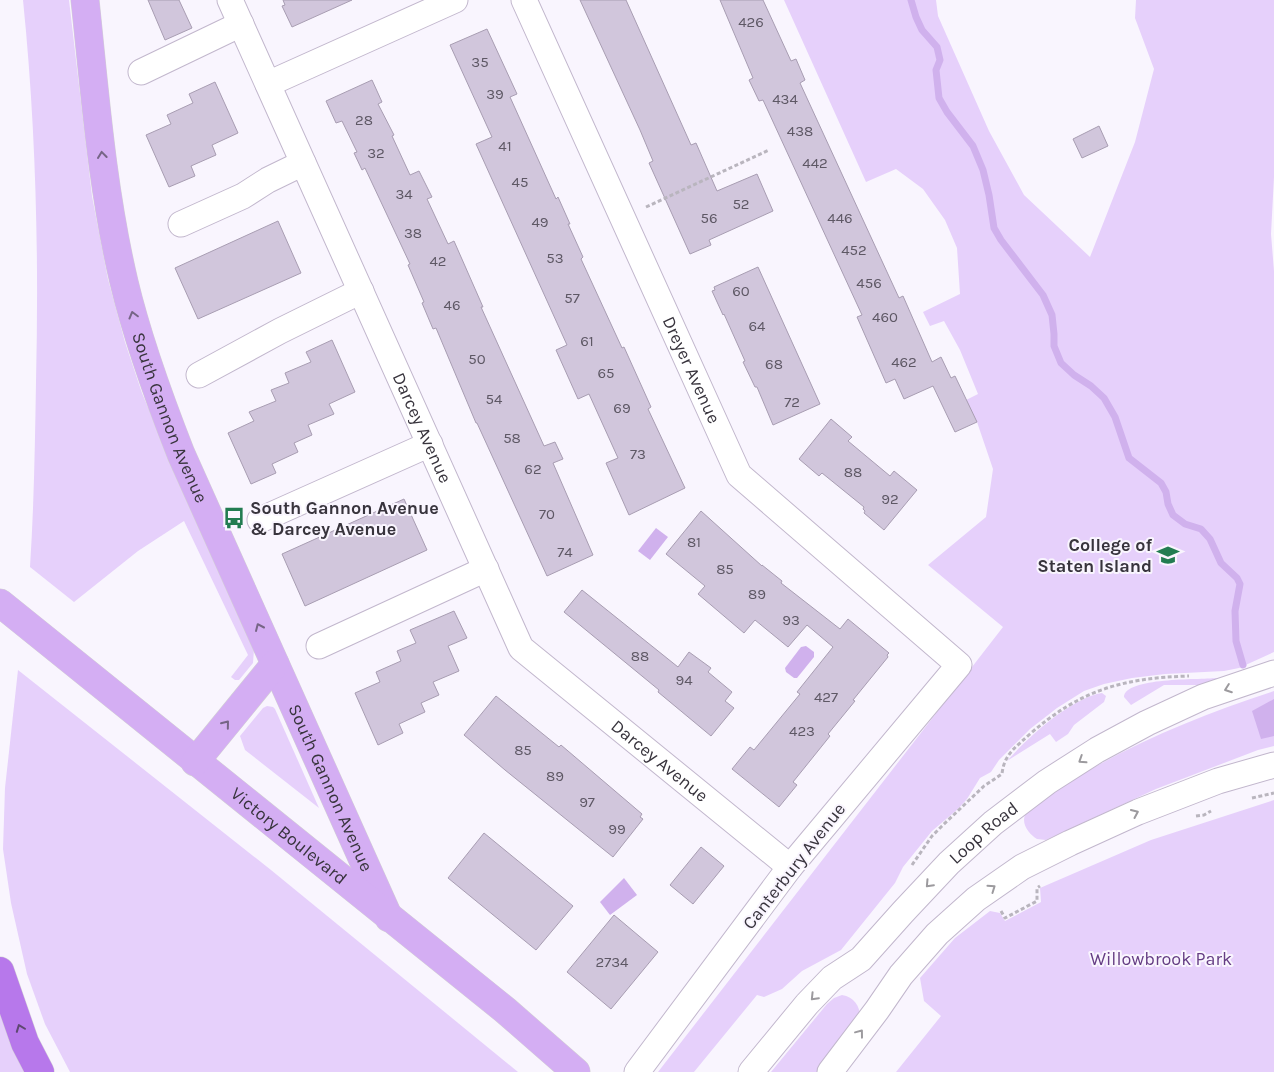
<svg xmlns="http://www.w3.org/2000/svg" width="1274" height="1072" viewBox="0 0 1274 1072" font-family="Karla,sans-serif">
<rect width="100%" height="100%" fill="#f9f5fe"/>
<!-- green -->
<g fill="#e6d0fb">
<path d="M 23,0 L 69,0 L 92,196 L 108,279 L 125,342 L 142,393 L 190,507 L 254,649 L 253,663 L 239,680 L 235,680 L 231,677 L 248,655 L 184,521 L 138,551 L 74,602 L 30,567 C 34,506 35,444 36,382 C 39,254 36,127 23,0 Z"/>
<polygon points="784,0 936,0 938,16 989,131 1024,195 1090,257 1135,142 1154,69 1135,18 1136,0 1274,0 1274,177 1271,234 1274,271 1274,652 1239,668 1224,671 1165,674 1132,678 1104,684 1084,691 1057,708 1030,729 999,760 991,772 980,778 967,799 958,809 932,831 903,867 895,883 841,950 802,971 782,989 764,997 757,995 694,1072 658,1072 1003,627 928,565 986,517 993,469 977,422 966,400 978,394 960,350 944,321 930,326 923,312 960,294 957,248 945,220 923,189 896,169 866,182"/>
<polygon points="18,670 271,870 518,1072 70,1072 45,1024 27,974 11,903 3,849 5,788"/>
<path d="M 1216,678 L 1219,679 L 1210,685 L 1164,685 L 1131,705 L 1124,697 C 1125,677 1199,680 1216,678 Z"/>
<path d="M 1274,691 L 1274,746 L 1258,750 L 1156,789 L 1046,840 L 1037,839 C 1029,834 1020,823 1026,813 C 1033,804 1053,793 1063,786 C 1129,744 1200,715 1274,691 Z"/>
<path d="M 1102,693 L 1106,696 L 1104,702 L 1074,725 L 1068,734 L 1056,742 L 1050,734 L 1007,761 C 1027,738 1071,698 1102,693 Z"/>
<polygon points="267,706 273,707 275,709 319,808 245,750 240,736 263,708"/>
<polygon points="1274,800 1274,1072 896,1072 941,1016 924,1001 920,978 955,938 990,911 1000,913 1005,921 1041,902 1040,888 1151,840"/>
<polygon points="0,994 33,1072 0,1072"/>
<path d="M 842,995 C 854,997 860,1006 860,1017 L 820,1072 L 771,1072 L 827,1004 L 834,998 Z"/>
</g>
<!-- water -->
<g fill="#d0b1ed">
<polygon points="656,528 668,537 650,560 638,551"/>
<polygon points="806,646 814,652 814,657 797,678 794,678 786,672 785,668 801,647"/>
<polygon points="1274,699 1274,736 1261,739 1252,711"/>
<polygon points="624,878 637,895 610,915 600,902"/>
</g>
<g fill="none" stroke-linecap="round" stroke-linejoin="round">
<!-- stream -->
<polyline stroke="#d0b1ed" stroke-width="7" points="911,0 916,17 922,30 937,47 940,60 936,70 939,98 947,112 973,146 983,170 989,195 994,228 1001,240 1043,295 1052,315 1054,334 1054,346 1061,363 1074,375 1091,386 1104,398 1115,417 1129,458 1161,483 1166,492 1168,504 1173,515 1185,524 1201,529 1210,539 1221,563 1237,578 1240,584 1235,611 1236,641 1243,665"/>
</g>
<!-- building -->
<g fill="#d1c6dc" stroke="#a89db2">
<polygon points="148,0 179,0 192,28 165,40"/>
<polygon points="283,0 352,0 292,27 282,6 285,5"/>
<polygon points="580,0 626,0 691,145 696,143 717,191 757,174 773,211 709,240 711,245 690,254 649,163 653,161 640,130"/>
<polygon points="720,0 763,0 791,61 796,59 805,80 800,83 899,298 903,296 932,362 941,357 951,378 955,376 977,422 955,432 933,386 904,399 895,379 886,383 857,317 862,315 763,100 759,101 749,80 753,78"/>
<polygon points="487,29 517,94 510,97 556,199 558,197 570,224 568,224 583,257 581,259 622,348 624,347 651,407 648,409 685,488 629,515 606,463 618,458 589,394 578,399 556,350 567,345 476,144 492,137 450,45"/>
<polygon points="372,80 382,102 378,104 394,135 392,136 410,175 419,171 432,197 427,199 448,244 454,241 483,307 481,307 544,446 555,442 563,459 553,463 593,555 547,576 477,423 476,423 436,328 433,329 422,303 424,302 408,265 410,264 388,217 365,168 362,170 354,153 357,152 342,121 336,123 326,101"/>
<polygon points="215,82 238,133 212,145 216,155 191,166 195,176 169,187 146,135 171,124 167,115 193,103 189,94"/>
<polygon points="1099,126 1108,146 1082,158 1073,139"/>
<polygon points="278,221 301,273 198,319 175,268"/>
<polygon points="758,267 820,404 773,425 757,387 755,387 743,362 745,361 724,314 723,315 712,291 715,290 714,287"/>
<polygon points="332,340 355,392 329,404 334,414 308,425 312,435 294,443 298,452 272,464 276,473 251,484 228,433 254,421 249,412 276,401 271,390 289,383 285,373 311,362 306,352"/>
<polygon points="831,419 852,437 848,441 890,476 894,471 917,490 884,530 864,513 865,511 863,509 864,507 822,473 819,476 799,459"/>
<polygon points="404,499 427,550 305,606 282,554"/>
<polygon points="701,511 762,566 762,565 782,581 781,583 840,629 848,619 889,653 887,655 888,657 853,700 855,701 828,734 830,736 793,782 797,785 779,807 732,769 750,747 754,750 800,694 797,692 833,647 807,625 788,647 755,620 744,633 698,594 705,586 666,554"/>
<polygon points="582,590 678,667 689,652 711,668 708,672 732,692 725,701 734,708 711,736 658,692 659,690 564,612"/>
<polygon points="454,611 467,638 448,646 459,671 433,682 439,695 421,703 425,712 399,724 403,733 378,745 355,693 380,682 376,672 401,661 397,651 416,643 410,630"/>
<polygon points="496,696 559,747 561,745 642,814 640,817 643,819 613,857 505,770 464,735"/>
<polygon points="484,833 573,906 536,950 448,878"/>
<polygon points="701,847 724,866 693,904 670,885"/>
<polygon points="614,915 658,952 611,1009 567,972"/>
</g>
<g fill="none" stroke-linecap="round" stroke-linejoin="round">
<!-- minor casing -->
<g stroke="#c2b7cd" stroke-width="27">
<g id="minor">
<path id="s1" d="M 230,0 L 521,648 L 790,867"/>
<path id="s2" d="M 524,0 L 739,475 L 959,665 L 790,867 L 637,1072"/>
<polyline points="141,72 241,24"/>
<polyline points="268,84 455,0"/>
<polyline points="181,224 243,196 268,180 303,163"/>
<polyline points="199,375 280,331 361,291"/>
<polyline points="260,520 430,444"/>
<polyline points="319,646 486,569"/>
<path id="s3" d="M 751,1072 L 807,1004 L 832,978 L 861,959 L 903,912 L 949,863 L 993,823 L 1047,782 L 1097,750 L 1147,723 L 1203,697 L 1274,673"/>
<polyline points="830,1072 877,1010 901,975 937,934 976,899 1022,867 1070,843 1138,812 1218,781 1274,765"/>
</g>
</g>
<!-- major casing -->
<g stroke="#d3d2d4" stroke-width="29">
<g id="major">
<path id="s4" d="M 85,0 C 95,94 102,189 124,282 C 138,341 159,398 181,454 L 389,918"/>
<path id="s5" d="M 0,603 L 505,1010 L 576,1072"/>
<polyline points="195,762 275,664"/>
</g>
</g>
<!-- highway casing -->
<g stroke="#d3d2d4" stroke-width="29">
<polyline id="highway" points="0,971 25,1043 40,1072"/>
</g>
<!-- path -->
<g stroke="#b9b5be" stroke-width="3" stroke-dasharray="4 2.5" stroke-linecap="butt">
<polyline points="646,207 769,150"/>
<polyline points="1252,798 1274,793"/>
<polyline points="1196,816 1204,815 1211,811"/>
<path d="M 912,865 L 932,836 L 942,826 L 984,786 L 1002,774 C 1004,754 1016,747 1030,734 C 1080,690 1123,678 1189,676"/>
<polyline points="1001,911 1005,918 1037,901 1037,888 1040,886"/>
</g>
<!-- minor -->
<use href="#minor" stroke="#fff" stroke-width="25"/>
<!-- major -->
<use href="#major" stroke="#d4aef3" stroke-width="28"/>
<!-- highway -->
<use href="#highway" stroke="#b778eb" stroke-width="28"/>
</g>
<!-- one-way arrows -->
<defs><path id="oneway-chevron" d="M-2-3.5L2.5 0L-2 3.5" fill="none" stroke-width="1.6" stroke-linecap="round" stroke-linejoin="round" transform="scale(1.25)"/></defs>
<g stroke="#766586">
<use href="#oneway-chevron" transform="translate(102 155) rotate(-97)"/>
<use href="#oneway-chevron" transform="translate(133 315) rotate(-105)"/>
<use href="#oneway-chevron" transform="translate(259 627) rotate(-114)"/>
<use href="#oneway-chevron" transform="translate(226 724) rotate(-51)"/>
</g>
<g stroke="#9c9a9e">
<use href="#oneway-chevron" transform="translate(1228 689) rotate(160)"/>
<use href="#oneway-chevron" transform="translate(1082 760) rotate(147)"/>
<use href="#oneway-chevron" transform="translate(1135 813) rotate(-24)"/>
<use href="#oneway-chevron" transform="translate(929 884) rotate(133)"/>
<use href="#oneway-chevron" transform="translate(992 888) rotate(-35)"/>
<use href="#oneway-chevron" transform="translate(814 997) rotate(134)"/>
<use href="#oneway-chevron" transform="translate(860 1033) rotate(-53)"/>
</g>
<use stroke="#5e4871" href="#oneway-chevron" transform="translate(20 1028) rotate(-111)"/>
<!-- icons -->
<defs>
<g id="bus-bare" transform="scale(1.725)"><path d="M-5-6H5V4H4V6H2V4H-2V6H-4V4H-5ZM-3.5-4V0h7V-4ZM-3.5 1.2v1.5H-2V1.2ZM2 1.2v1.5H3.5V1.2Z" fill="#227c51" stroke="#f9f5fe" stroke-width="2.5" paint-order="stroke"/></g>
<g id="university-bare" transform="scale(1.725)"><path d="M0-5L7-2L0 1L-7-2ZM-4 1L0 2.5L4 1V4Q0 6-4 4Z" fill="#227c51" stroke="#f9f5fe" stroke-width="2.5" paint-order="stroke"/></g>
</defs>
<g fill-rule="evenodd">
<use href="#bus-bare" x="234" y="518"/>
<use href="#university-bare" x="1168" y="555"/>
</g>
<g text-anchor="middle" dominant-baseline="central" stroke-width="4" stroke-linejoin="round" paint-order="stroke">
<!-- number labels -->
<g font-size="15" fill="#5e5865">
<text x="751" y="22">426</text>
<text x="480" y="62">35</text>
<text x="495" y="94">39</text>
<text x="785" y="99">434</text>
<text x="364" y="120">28</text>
<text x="800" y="131">438</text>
<text x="505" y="146">41</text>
<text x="376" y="153">32</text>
<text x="815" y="163">442</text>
<text x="520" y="182">45</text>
<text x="404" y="194">34</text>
<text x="741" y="204">52</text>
<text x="709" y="218">56</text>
<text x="840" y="218">446</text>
<text x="540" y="222">49</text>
<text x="413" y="233">38</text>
<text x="854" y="250">452</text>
<text x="555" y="258">53</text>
<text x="438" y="261">42</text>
<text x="869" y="283">456</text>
<text x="741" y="291">60</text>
<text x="572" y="298">57</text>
<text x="452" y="305">46</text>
<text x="885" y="317">460</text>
<text x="757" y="326">64</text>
<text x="587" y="341">61</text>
<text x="477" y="359">50</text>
<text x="904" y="362">462</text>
<text x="774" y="364">68</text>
<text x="606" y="373">65</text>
<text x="494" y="399">54</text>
<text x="792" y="402">72</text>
<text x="622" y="408">69</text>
<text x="512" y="438">58</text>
<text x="638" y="454">73</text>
<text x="533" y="469">62</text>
<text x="853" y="472">88</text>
<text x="890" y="499">92</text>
<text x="547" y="514">70</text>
<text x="694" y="542">81</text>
<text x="565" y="552">74</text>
<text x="725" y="569">85</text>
<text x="757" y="594">89</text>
<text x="791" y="620">93</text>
<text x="640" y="656">88</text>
<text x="684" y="680">94</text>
<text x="826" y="697">427</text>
<text x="802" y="731">423</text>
<text x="523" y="750">85</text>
<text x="555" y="776">89</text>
<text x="587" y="802">97</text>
<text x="617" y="829">99</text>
<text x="612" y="962">2734</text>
</g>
<!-- street labels -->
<g font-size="18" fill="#38343d" stroke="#f9f5fe">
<text stroke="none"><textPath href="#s2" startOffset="406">Dreyer Avenue</textPath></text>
<text stroke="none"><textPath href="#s4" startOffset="428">South Gannon Avenue</textPath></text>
<text stroke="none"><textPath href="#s1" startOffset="469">Darcey Avenue</textPath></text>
<text stroke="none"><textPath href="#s1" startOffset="889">Darcey Avenue</textPath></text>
<text stroke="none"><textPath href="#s4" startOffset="832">South Gannon Avenue</textPath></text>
<text stroke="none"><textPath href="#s3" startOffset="335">Loop Road</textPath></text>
<text stroke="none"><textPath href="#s5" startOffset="371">Victory Boulevard</textPath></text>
<text transform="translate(794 866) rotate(-52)">Canterbury Avenue</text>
</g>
<!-- poi labels -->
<g font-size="18" font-weight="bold" fill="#38343d" stroke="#f9f5fe" text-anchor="start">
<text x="250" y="508">South Gannon Avenue<tspan x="250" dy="21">&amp; Darcey Avenue</tspan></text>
<text x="1152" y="545" text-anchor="end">College of<tspan x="1152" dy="21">Staten Island</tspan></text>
</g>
<!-- park labels -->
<g font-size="18" fill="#653d84" stroke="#f9f5fe">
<text x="1161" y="959">Willowbrook Park</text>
</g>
</g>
</svg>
